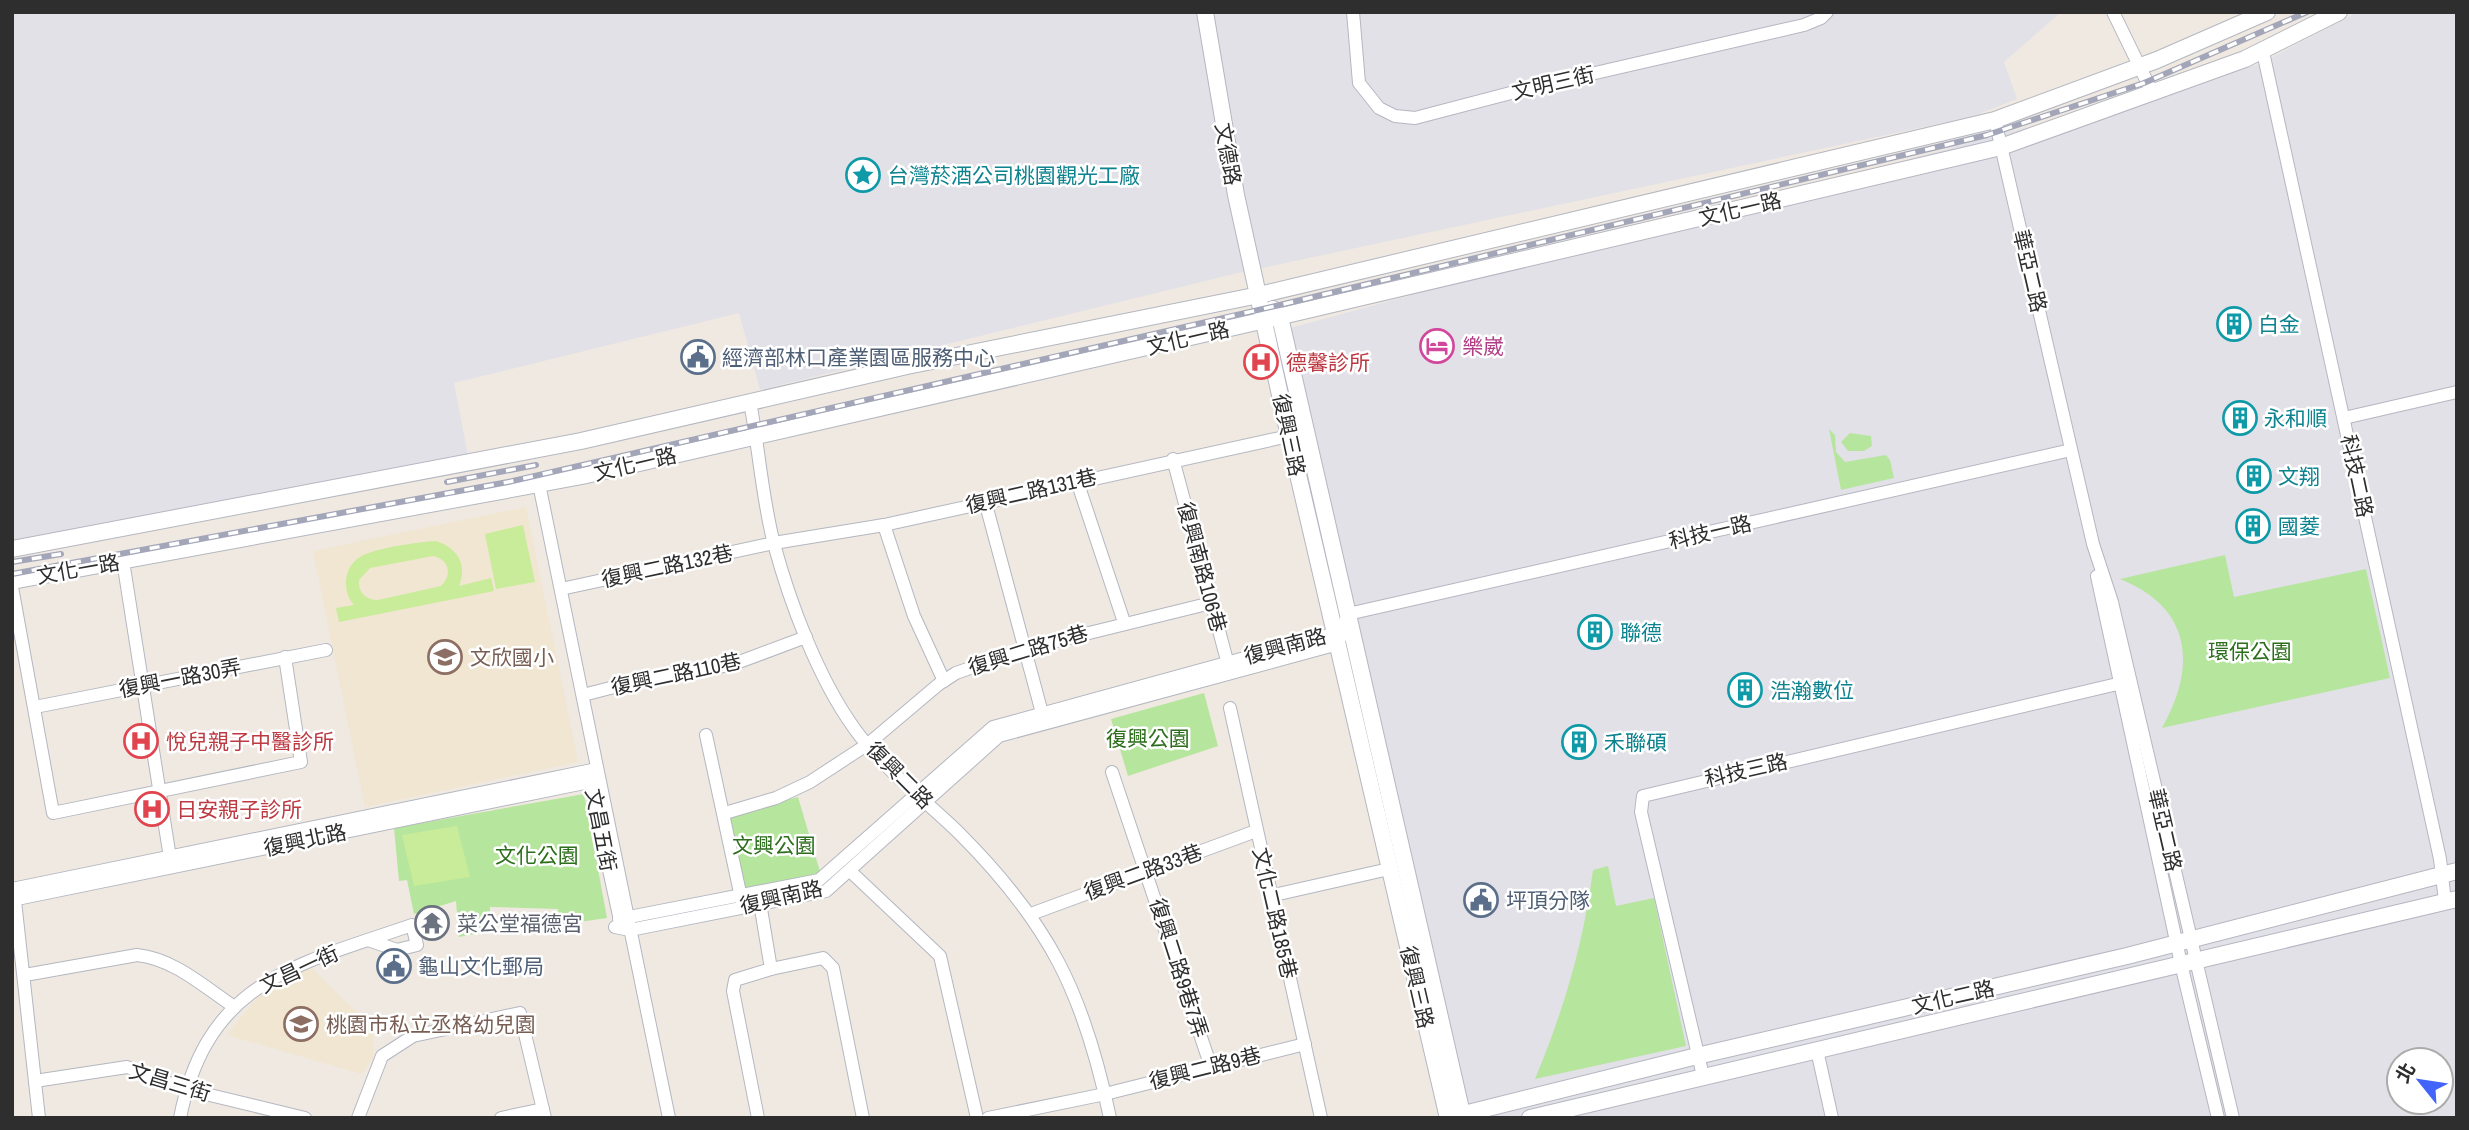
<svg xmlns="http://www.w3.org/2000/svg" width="2469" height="1130" viewBox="0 0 2469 1130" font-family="'Archivo Narrow','Noto Sans TC',sans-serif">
<rect width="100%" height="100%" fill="#efe9e1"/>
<!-- industrial -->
<g fill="#e3e1e8" fill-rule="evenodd">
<polygon points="12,12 2061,12 2004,62 2017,99 1971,117 1234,274 760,390 739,313 454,383 468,456 12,540"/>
<path d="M 2358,12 L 2457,12 L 2457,1118 L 1452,1118 L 1272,333 L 2259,64 ZM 2399,1060 L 2441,1060 L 2441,1102 L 2399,1102 Z"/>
</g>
<!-- education -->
<g fill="#f0e6d1">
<polygon points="526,507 578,762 365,807 313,551"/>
<polygon points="310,967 373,1028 373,1058 361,1074 227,1035 259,995 281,979"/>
</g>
<!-- green -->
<g fill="#b6e59e">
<polygon points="1829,429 1835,435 1836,452 1845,462 1886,455 1890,460 1894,478 1841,490"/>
<polygon points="1850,433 1871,436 1872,446 1864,451 1848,451 1841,442"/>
<path d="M 2225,555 L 2234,597 L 2366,569 L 2390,678 L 2162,728 C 2197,666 2192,608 2120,579 Z"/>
<polygon points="1204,693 1218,746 1128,776 1111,719"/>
<polygon points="584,794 607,918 559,925 558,909 490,907 490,931 459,937 456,901 414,914 407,880 399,881 394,828"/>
<polygon points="798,797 821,875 743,889 730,815"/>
<path d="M 1608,866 L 1616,906 L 1654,898 L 1686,1046 L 1535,1079 C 1564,1009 1583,946 1593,870 Z"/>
</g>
<!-- pitch -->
<g fill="#c9ec9a" fill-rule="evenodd">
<polygon points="523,525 535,582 496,589 485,534"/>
<path d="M 436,541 C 457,548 468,564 459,586 L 491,578 L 494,591 L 339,622 L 336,608 L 354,605 C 342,592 343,567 360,557 C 374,548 419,542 436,541 ZM 433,556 C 449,559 453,575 441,586 L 378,600 C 365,600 358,592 359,580 L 370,568 Z"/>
<polygon points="457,826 470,877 414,886 402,835"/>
</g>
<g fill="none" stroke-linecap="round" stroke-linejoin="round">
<!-- minor casing -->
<g stroke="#b4b7c1" stroke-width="14">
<g id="minor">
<polyline points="1353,12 1359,83 1379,108 1395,116 1415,118 1530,88 1804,25 1821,18 1827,12"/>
<polyline points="2113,12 2153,94"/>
<polyline points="2263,52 2440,859 2445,901"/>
<polyline points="1995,120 2093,544 2112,602 2233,1118"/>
<path d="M 750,402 C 759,449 762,498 774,544 C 790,603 818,678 854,728 C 882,768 924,799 959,833 C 1049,923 1084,993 1110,1118"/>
<polyline points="2344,418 2457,392"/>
<polyline points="1173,459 1229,668"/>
<polyline points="1077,481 1124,622"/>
<polyline points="539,484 669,1118"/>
<polyline points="985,501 1042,713"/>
<polyline points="884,525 914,616 944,681"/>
<polyline points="123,561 171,864"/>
<polyline points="2097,576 2181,964 2218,1118"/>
<polyline points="12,587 53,813 301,762 285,657"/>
<polyline points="561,589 774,543 884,525 1289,436"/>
<polyline points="1348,614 2071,450"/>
<polyline points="583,695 665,674 731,665 806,637"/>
<polyline points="35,707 326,650"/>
<polyline points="1230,708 1321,1118"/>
<polyline points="706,735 742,902"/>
<polyline points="1112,772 1211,1067"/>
<polyline points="593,776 590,782 621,925"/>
<polyline points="725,813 776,798 810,782 868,744 939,684 956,673 1024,649 1211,603"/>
<polyline points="850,871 940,956 977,1118"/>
<polyline points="12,889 597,769"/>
<polyline points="14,892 39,1118"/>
<polyline points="1270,896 1389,869"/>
<polyline points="12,900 599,780"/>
<polyline points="1031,914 1256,831"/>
<polyline points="619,919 819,880 993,727 1336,633 1340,626"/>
<polyline points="615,927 630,930 826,891 999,736 1338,644 1348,614"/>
<polyline points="771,969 823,958 833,968 863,1118"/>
<path d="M 25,975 L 137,955 C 174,959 203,986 233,1006"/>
<polyline points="1817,1050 1832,1118"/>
<polyline points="1703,1076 1641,812 1643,796 2130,681"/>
<polyline points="35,1081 127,1067 185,1089 305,1118"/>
<path d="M 180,1118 C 207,980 297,965 412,925 L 417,945 L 397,950 L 368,940"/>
<polyline points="358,1118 382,1056 413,1036 520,1013 545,1118"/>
<polyline points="501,1118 543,1109"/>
<polyline points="758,1118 733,991 735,980 771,969 760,903"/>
<polyline points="988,1118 1105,1094 1305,1044"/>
</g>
</g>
<!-- tertiary casing -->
<g stroke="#b4b7c1" stroke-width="18">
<g id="tertiary">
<polyline points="1205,12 1236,195 1289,436 1448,1118"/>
<polyline points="1273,309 1280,317 1463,1118"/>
<polyline points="12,549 581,441 907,366 1259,295 1995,120 2157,60 2267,12"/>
<polyline points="12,581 582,476 1265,320 2001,147 2245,59 2339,12"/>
<polyline points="1448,1118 1697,1056 2127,956 2457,871"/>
<polyline points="1530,1118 2457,899"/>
</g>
</g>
<!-- minor -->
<use href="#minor" stroke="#fff" stroke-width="12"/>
<!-- tertiary -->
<use href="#tertiary" stroke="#fff" stroke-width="16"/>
<!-- rail casing -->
<g stroke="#a3a6b8" stroke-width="6">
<g id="rail">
<polyline points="447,482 536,465"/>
<polyline points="12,562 61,554"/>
<polyline points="12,574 508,482 1284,304 1987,135 2144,83 2307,12"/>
</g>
</g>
<!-- rail -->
<use href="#rail" stroke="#fff" stroke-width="3.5" stroke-dasharray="10" stroke-linecap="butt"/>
</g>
<!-- icons -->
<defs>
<g id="sight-ring" transform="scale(1.75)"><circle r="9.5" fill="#fff" stroke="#0f9aa8" stroke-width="1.5"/><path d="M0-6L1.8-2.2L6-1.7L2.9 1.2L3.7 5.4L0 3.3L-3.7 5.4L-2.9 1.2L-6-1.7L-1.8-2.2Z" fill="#0f9aa8"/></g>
<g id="building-ring" transform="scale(1.75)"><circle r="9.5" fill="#fff" stroke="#0f9aa8" stroke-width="1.5"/><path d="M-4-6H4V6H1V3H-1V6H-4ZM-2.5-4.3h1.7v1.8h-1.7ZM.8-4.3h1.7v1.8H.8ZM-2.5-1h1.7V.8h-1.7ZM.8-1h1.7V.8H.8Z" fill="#0f9aa8"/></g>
<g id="hotel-ring" transform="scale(1.75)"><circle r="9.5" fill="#fff" stroke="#d1479c" stroke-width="1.5"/><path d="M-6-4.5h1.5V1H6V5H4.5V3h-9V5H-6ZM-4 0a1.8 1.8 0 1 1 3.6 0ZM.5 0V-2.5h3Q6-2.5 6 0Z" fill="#d1479c"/></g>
<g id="civic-ring" transform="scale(1.75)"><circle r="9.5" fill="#fff" stroke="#5c6f8a" stroke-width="1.5"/><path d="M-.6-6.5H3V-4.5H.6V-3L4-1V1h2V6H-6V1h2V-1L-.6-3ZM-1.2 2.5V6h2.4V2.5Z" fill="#5c6f8a"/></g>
<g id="hospital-ring" transform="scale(1.75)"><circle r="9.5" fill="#fff" stroke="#e0444e" stroke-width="1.5"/><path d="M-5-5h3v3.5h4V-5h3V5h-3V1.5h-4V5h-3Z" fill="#e0444e"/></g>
<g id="school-ring" transform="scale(1.75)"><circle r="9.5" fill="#fff" stroke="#8d6e63" stroke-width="1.5"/><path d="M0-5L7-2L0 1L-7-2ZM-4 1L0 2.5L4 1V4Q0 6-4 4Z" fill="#8d6e63"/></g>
<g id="temple-ring" transform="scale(1.75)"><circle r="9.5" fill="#fff" stroke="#6b7280" stroke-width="1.5"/><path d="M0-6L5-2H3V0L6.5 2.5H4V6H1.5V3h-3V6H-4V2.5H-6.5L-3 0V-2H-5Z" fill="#6b7280"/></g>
</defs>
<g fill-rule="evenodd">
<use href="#sight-ring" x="863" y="175"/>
<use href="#building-ring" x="2234" y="324"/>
<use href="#hotel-ring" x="1437" y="346"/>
<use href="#civic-ring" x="698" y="357"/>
<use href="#hospital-ring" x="1261" y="362"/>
<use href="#building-ring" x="2240" y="418"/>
<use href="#building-ring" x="2254" y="476"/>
<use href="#building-ring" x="2253" y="526"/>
<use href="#building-ring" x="1595" y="632"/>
<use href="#school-ring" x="445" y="657"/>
<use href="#building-ring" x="1745" y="690"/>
<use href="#hospital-ring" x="141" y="741"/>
<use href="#building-ring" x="1579" y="742"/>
<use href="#hospital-ring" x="152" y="809"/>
<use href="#civic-ring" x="1481" y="900"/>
<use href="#temple-ring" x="432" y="923"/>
<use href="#civic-ring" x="394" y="966"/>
<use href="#school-ring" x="301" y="1024"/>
</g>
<g text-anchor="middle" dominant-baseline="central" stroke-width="5" stroke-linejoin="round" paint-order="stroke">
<!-- street labels -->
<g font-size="21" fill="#2e2e2e" stroke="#fff">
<text transform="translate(1553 83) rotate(-13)">文明三街</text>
<text transform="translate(1228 154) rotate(80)">文德路</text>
<text transform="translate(1740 209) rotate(-13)">文化一路</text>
<text transform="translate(2030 271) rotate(77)">華亞二路</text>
<text transform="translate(1188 338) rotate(-13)">文化一路</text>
<text transform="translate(1289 435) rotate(78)">復興三路</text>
<text transform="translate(635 464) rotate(-13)">文化一路</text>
<text transform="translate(2357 476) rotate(78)">科技二路</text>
<text transform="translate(1031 491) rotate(-13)">復興二路131巷</text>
<text transform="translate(1710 532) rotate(-13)">科技一路</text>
<text transform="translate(667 566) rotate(-12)">復興二路132巷</text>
<text transform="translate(1202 567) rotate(75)">復興南路106巷</text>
<text transform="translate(78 569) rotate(-10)">文化一路</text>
<text transform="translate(1285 646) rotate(-15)">復興南路</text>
<text transform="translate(1028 650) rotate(-17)">復興二路75巷</text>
<text transform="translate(676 674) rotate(-12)">復興二路110巷</text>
<text transform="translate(180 678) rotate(-11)">復興一路30弄</text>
<text transform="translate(1746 770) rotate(-13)">科技三路</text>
<text transform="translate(900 775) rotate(45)">復興二路</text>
<text transform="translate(601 830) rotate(79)">文昌五街</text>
<text transform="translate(2165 830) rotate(77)">華亞二路</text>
<text transform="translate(305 840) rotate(-12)">復興北路</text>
<text transform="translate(1143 872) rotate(-20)">復興二路33巷</text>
<text transform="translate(781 897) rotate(-13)">復興南路</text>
<text transform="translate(1275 913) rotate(77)">文化二路185巷</text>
<text transform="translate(1179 968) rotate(72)">復興二路9巷7弄</text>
<text transform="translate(299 969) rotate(-25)">文昌一街</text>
<text transform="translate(1417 987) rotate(77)">復興三路</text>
<text transform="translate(1953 997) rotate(-13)">文化二路</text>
<text transform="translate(1205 1068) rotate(-14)">復興二路9巷</text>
<text transform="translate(170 1082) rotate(17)">文昌三街</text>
</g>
<!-- culture labels -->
<g font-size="21" fill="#0d838f" stroke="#fff" text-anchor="start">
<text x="888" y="175">台灣菸酒公司桃園觀光工廠</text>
<text x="2258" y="324">白金</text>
<text x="2264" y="418">永和順</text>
<text x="2278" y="476">文翔</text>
<text x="2278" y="526">國菱</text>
<text x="1620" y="632">聯德</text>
<text x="1770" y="690">浩瀚數位</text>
<text x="1604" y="742">禾聯碩</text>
</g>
<!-- hotel labels -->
<g font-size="21" fill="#b23c85" stroke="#fff" text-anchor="start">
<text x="1462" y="346">樂崴</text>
</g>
<!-- service labels -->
<g font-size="21" fill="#4e5e75" stroke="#fff" text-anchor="start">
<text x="722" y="357">經濟部林口產業園區服務中心</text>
<text x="1506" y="900">坪頂分隊</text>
<text x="418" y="966">龜山文化郵局</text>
</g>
<!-- health labels -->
<g font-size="21" fill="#be3a42" stroke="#fff" text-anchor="start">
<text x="1286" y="362">德馨診所</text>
<text x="166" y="741">悅兒親子中醫診所</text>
<text x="176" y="809">日安親子診所</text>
</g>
<!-- park labels -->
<g font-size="21" fill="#2c6e1b" stroke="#fff">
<text x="2250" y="651">環保公園</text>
<text x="1148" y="738">復興公園</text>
<text x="774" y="845">文興公園</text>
<text x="537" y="855">文化公園</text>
</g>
<!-- education labels -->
<g font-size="21" fill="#785e54" stroke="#fff" text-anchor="start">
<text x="470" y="657">文欣國小</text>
<text x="326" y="1024">桃園市私立丞格幼兒園</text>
</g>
<!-- worship labels -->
<g font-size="21" fill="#5b616d" stroke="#fff" text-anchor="start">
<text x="457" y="923">菜公堂福德宮</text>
</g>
</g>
<!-- border -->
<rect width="2469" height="1130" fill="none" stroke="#2e2e2e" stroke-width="28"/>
<!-- north arrow -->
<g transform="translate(2420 1081) rotate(300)"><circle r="33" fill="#ffffff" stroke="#ababab" stroke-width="2"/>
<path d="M0-5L12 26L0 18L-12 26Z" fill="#4264fb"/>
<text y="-10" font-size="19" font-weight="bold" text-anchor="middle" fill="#2e2e2e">北</text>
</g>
</svg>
